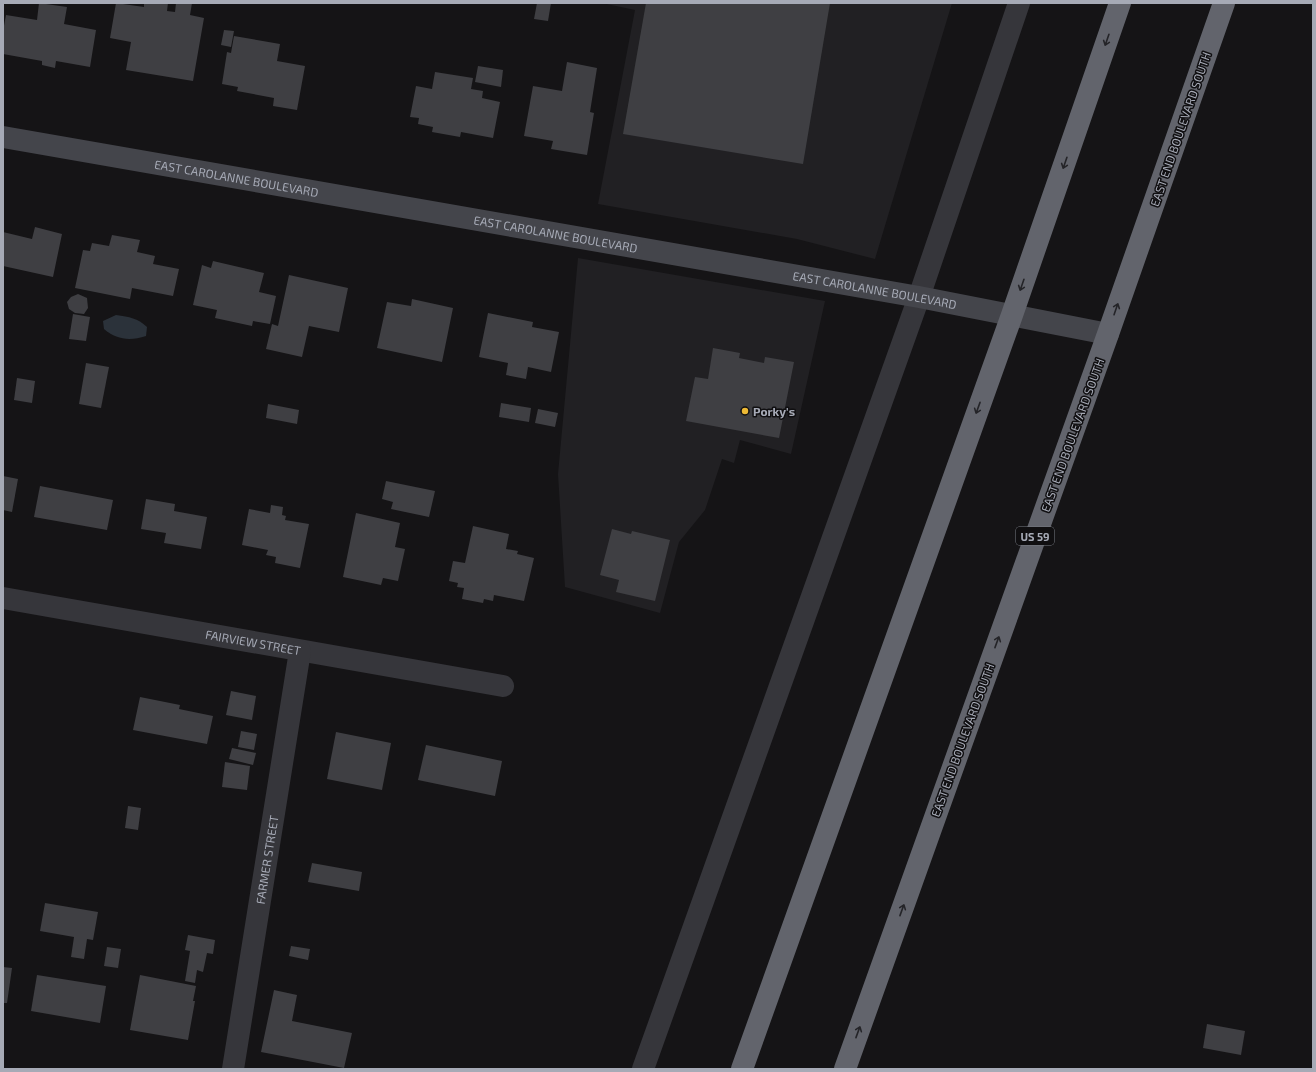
<svg xmlns="http://www.w3.org/2000/svg" width="1316" height="1072" viewBox="0 0 1316 1072" font-family="'Exo 2',sans-serif">
<rect width="100%" height="100%" fill="#151416"/>
<!-- built -->
<g fill="#212023">
<polygon points="602,3 952,3 875,259 797,239 598,204 635,10"/>
<polygon points="578,258 825,301 791,454 740,440 734,463 722,459 705,510 679,542 660,613 565,587 558,474"/>
</g>
<!-- water -->
<path fill="#2b323a" d="M 116,315 C 130,317 137,318 147,327 L 146,336 C 130,341 117,340 104,329 L 103,321 Z"/>
<!-- building -->
<g fill="#3f3f43">
<polygon points="39,3 67,7 64,24 96,30 90,67 56,61 55,68 42,65 42,61 3,54 3,31 6,15 37,20"/>
<polygon points="116,3 144,7 144,3 168,3 167,11 175,12 176,3 192,3 190,15 204,18 193,81 126,70 131,42 110,38"/>
<polygon points="537,3 551,3 548,21 534,19"/>
<polygon points="646,3 830,3 803,164 623,134"/>
<polygon points="224,30 234,31 231,47 221,45"/>
<polygon points="234,36 280,44 277,61 305,66 297,110 273,106 274,98 237,91 238,87 222,84 227,52 231,53"/>
<polygon points="567,62 597,68 590,112 594,113 587,155 551,149 553,141 524,136 533,86 562,91"/>
<polygon points="478,66 503,70 501,87 475,82"/>
<polygon points="435,72 473,78 471,89 483,91 482,98 500,102 493,138 461,132 460,137 432,132 433,127 418,124 419,118 410,117 416,86 432,89"/>
<polygon points="35,227 62,234 53,277 3,266 3,232 32,239"/>
<polygon points="112,235 140,240 137,252 155,256 153,264 179,269 173,296 132,288 130,299 75,288 83,250 90,251 92,243 109,246"/>
<polygon points="213,261 264,273 259,292 276,296 270,324 253,321 252,326 215,318 217,310 193,305 202,265 211,268"/>
<polygon points="289,275 348,288 339,332 309,326 302,357 266,349 272,324 278,326"/>
<polygon points="78,294 87,298 88,308 84,314 75,313 69,309 67,302 71,297"/>
<polygon points="412,299 453,308 442,362 377,348 387,302 411,306"/>
<polygon points="488,313 533,322 532,327 559,332 551,372 528,367 526,379 506,375 508,363 479,357"/>
<polygon points="73,314 90,317 86,341 69,339"/>
<polygon points="713,348 740,353 739,358 764,363 765,357 794,362 779,438 686,421 695,377 708,379"/>
<polygon points="86,363 109,367 101,408 79,404"/>
<polygon points="17,378 35,381 32,403 14,400"/>
<polygon points="501,403 531,408 529,422 499,417"/>
<polygon points="268,404 299,410 297,424 266,418"/>
<polygon points="538,409 558,413 555,427 535,423"/>
<polygon points="3,476 18,479 12,512 3,510"/>
<polygon points="386,481 435,491 429,517 391,509 393,502 382,499"/>
<polygon points="40,486 113,500 107,530 34,517"/>
<polygon points="146,499 175,504 174,511 207,517 201,549 164,543 166,533 141,529"/>
<polygon points="271,505 283,507 282,515 286,516 285,520 309,524 300,568 275,563 276,557 266,555 268,550 242,545 249,509 270,513"/>
<polygon points="356,513 400,523 395,547 405,549 398,581 383,578 381,585 343,577"/>
<polygon points="473,526 509,534 506,549 518,551 517,554 534,558 524,601 494,595 493,601 484,599 483,603 462,599 464,588 457,587 458,583 449,581 453,561 465,563"/>
<polygon points="612,529 631,534 632,531 670,540 655,601 616,592 619,580 600,575"/>
<polygon points="231,691 256,696 252,720 226,715"/>
<polygon points="140,697 180,705 179,709 213,716 207,744 133,730"/>
<polygon points="241,731 257,734 254,750 238,747"/>
<polygon points="336,732 391,743 382,790 327,779"/>
<polygon points="426,745 502,761 495,796 418,780"/>
<polygon points="232,748 256,753 253,765 229,759"/>
<polygon points="225,762 250,766 247,790 222,787"/>
<polygon points="128,806 141,808 138,830 125,828"/>
<polygon points="312,863 362,872 359,891 308,882"/>
<polygon points="45,903 98,912 93,940 87,939 84,959 71,957 74,937 40,931"/>
<polygon points="188,935 215,940 213,954 207,953 203,972 197,970 195,983 185,981 190,951 185,950"/>
<polygon points="291,946 310,949 308,960 289,956"/>
<polygon points="107,947 121,949 118,968 104,966"/>
<polygon points="3,967 12,968 7,1003 3,1003"/>
<polygon points="37,975 106,986 100,1023 31,1011"/>
<polygon points="140,975 196,986 193,1001 195,1001 188,1040 130,1030"/>
<polygon points="274,990 297,995 292,1021 352,1033 344,1068 261,1052"/>
<polygon points="1207,1024 1245,1031 1241,1055 1203,1048"/>
</g>
<g fill="none" stroke-linecap="round" stroke-linejoin="round">
<!-- street -->
<g stroke="#36363b" stroke-width="22">
<path id="s1" d="M 3,598 L 503,686"/>
<path id="s2" d="M 233,1069 L 300,651"/>
<polyline points="643,1069 919,297 1019,3"/>
</g>
<!-- secondary -->
<path stroke="#44454b" stroke-width="22" id="s3" d="M 3,137 L 919,297 L 1108,334"/>
<!-- highway -->
<g stroke="#62646c" stroke-width="22">
<polyline points="742,1069 1012,315 1120,3"/>
<polyline points="845,1069 1108,334 1224,3"/>
</g>
</g>
<!-- one-way arrows -->
<defs><path id="oneway-shaft" d="M-6 0H5M1.5-3L5.5 0L1.5 3" fill="none" stroke-width="1.6" stroke-linecap="round" stroke-linejoin="round"/></defs>
<g stroke="#242428">
<use href="#oneway-shaft" transform="translate(1107 40) rotate(109)"/>
<use href="#oneway-shaft" transform="translate(1065 163) rotate(109)"/>
<use href="#oneway-shaft" transform="translate(1022 285) rotate(109)"/>
<use href="#oneway-shaft" transform="translate(1116 309) rotate(-71)"/>
<use href="#oneway-shaft" transform="translate(978 408) rotate(110)"/>
<use href="#oneway-shaft" transform="translate(997 642) rotate(-70)"/>
<use href="#oneway-shaft" transform="translate(902 910) rotate(-70)"/>
<use href="#oneway-shaft" transform="translate(858 1032) rotate(-70)"/>
</g>
<!-- markers -->
<circle fill="#edb935" stroke="#100f11" stroke-width="1.5" cx="745" cy="411" r="4"/>
<g text-anchor="middle" dominant-baseline="central" stroke-width="3" stroke-linejoin="round" paint-order="stroke">
<!-- shield labels -->
<rect fill="#100f11" stroke="#797c84" stroke-width="1" x="1016" y="527" width="38" height="18" rx="3"/>
<g font-size="11" font-weight="bold" fill="#a6aab6">
<text x="1035" y="536">US 59</text>
</g>
<!-- street labels -->
<g font-size="12" fill="#a6aab6" stroke="#100f11">
<text transform="translate(1180 129) rotate(-71)">EAST END BOULEVARD SOUTH</text>
<text stroke="none"><textPath href="#s3" startOffset="237">EAST CAROLANNE BOULEVARD</textPath></text>
<text stroke="none"><textPath href="#s3" startOffset="561">EAST CAROLANNE BOULEVARD</textPath></text>
<text stroke="none"><textPath href="#s3" startOffset="885">EAST CAROLANNE BOULEVARD</textPath></text>
<text transform="translate(1072 435) rotate(-70)">EAST END BOULEVARD SOUTH</text>
<text stroke="none"><textPath href="#s1" startOffset="254">FAIRVIEW STREET</textPath></text>
<text transform="translate(962 740) rotate(-70)">EAST END BOULEVARD SOUTH</text>
<text stroke="none"><textPath href="#s2" startOffset="212">FARMER STREET</textPath></text>
</g>
<!-- poi labels -->
<g font-size="12" font-weight="bold" fill="#a6aab6" stroke="#100f11" text-anchor="start">
<text x="753" y="411">Porky's</text>
</g>
</g>
<!-- border -->
<rect width="1316" height="1072" fill="none" stroke="#a6aab6" stroke-width="8"/>
</svg>
